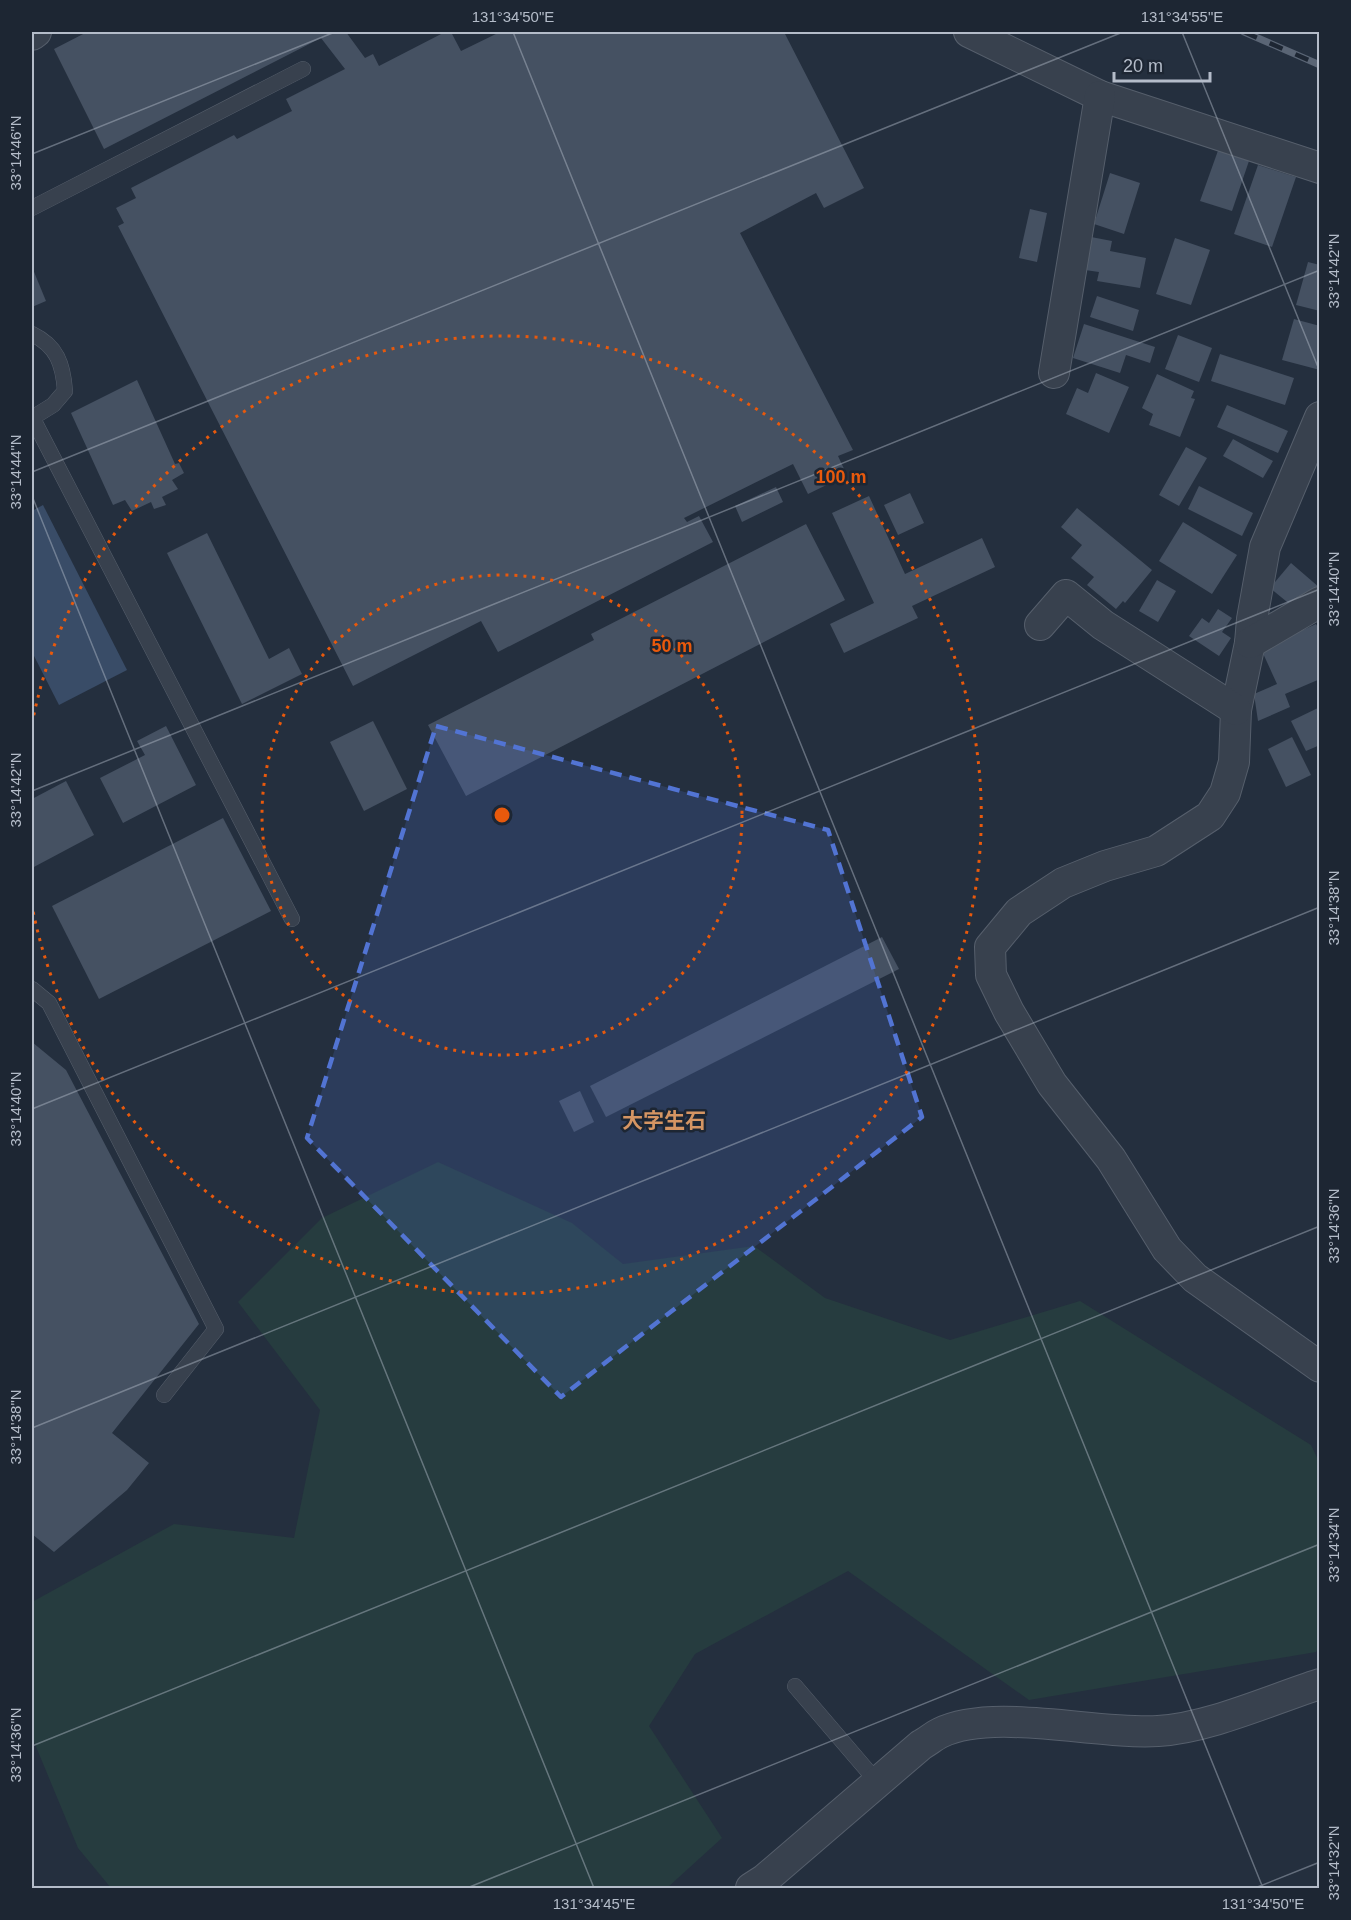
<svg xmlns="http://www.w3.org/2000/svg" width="1351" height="1920" viewBox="0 0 1351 1920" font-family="Helvetica,'Noto Sans JP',sans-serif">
<rect width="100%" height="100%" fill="#242f3e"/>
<!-- green -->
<polygon fill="#263c3f" points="438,1162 572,1223 623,1264 754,1246 825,1298 950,1340 1080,1301 1311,1445 1320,1464 1320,1644 1316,1652 1029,1700 848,1571 695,1654 649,1726 722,1838 667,1888 111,1888 78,1848 32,1737 32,1602 174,1524 294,1538 320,1410 238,1302 322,1218"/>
<!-- water -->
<polygon fill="#394c67" points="43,505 127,670 59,705 32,652 32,511"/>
<!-- building -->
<g fill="#455162">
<polygon points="87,32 346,32 365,58 373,54 379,66 445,32 451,32 461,51 500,32 784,32 864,188 824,208 816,193 740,233 853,450 838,456 847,475 808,494 793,464 684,518 687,522 699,516 713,542 498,652 481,621 353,686 118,226 124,223 116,208 136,198 131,188 234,135 237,139 292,111 286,99 345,69 321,38 104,149 54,49"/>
<polygon points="1220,145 1251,155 1232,211 1200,201"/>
<polygon points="1258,165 1296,177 1272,247 1234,234"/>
<polygon points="1110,173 1140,183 1124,234 1094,224"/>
<polygon points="1030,209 1047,213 1037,262 1019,258"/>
<polygon points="1091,237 1112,241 1110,251 1146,258 1140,288 1097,281 1099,272 1085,270"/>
<polygon points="1175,238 1210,250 1191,305 1156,294"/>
<polygon points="1308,262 1320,265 1320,311 1296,305"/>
<polygon points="32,267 46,301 32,307"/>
<polygon points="1097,296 1139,310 1133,331 1090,317"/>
<polygon points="1294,319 1320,326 1320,370 1282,360"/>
<polygon points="1084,324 1155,347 1150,363 1126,355 1120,373 1073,358"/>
<polygon points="1178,335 1212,348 1199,382 1165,369"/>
<polygon points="1220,354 1294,378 1285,405 1211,381"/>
<polygon points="1096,373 1129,387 1109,433 1066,414 1077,388 1088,393"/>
<polygon points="1157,374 1194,391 1191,398 1195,399 1180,437 1149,425 1153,414 1142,408"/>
<polygon points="137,380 175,464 179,463 184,473 172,480 178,489 162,497 166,505 154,509 151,502 132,511 125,500 113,505 71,413"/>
<polygon points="1227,405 1288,431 1278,453 1217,427"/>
<polygon points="1233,439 1273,461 1263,478 1223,456"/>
<polygon points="1186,447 1207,458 1179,506 1159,495"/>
<polygon points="1199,486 1253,513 1242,536 1188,509"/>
<polygon points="776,487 783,502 742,522 735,506"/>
<polygon points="910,493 924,523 898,535 884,505"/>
<polygon points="869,496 905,574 982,538 995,567 912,606 918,618 844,653 830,624 874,603 832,513"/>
<polygon points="1077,508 1152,570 1125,603 1123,601 1116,609 1087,585 1094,577 1071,558 1082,545 1061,527"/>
<polygon points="1183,522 1237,555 1212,594 1159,561"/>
<polygon points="806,524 845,600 466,796 428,725 594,640 591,634"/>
<polygon points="207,533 269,659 289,648 302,674 242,704 167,553"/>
<polygon points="1291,563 1320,588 1292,606 1270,588"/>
<polygon points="1157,580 1176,591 1158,622 1139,611"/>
<polygon points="1218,609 1232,618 1222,632 1231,638 1219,656 1189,636 1202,618 1209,623"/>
<polygon points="1316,624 1320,631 1320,679 1285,694 1290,707 1258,721 1254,694 1277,684 1261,649"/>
<polygon points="1320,707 1320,745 1306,751 1291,721"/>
<polygon points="373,721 407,789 364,811 330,742"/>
<polygon points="166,726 196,785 123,823 100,778 145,755 137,741"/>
<polygon points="1292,737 1311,775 1286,787 1268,749"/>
<polygon points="66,781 94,835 32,868 32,799"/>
<polygon points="223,818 271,911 99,999 52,906"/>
<polygon points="882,937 899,969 606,1117 590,1086"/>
<polygon points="32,1042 66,1070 199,1324 112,1433 149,1463 127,1490 54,1552 32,1534"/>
<polygon points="580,1091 594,1122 574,1132 559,1101"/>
</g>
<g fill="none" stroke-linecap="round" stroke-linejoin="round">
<!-- lane casing -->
<g stroke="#565f6c" stroke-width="16">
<g id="lane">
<polyline points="32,208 303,69"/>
<path d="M 32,334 C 57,346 63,364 65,391 L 53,405 L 32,418"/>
<polyline points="32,417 292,919"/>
<polyline points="32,989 49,1003 216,1329 164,1395"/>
<polyline points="795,1686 878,1783"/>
</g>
</g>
<!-- street casing -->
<g stroke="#565f6c" stroke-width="32">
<g id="street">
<polyline points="969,32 1100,96 1320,168"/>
<polyline points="32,35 36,32"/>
<polyline points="1054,373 1100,96"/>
<polyline points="1320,417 1265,547 1252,619 1250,643 1236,710 1234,762 1225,793 1210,816 1156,851 1105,866 1063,883 1019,912 990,947 991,975 1009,1012 1052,1084 1111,1159 1167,1249 1195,1278 1320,1367"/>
<polyline points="1040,625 1066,595 1103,625 1236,710"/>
<polyline points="1250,643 1320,602"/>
<path d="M 751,1888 L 765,1879 L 921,1745 C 928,1741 934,1736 940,1733 C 993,1707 1097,1735 1158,1731 C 1209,1728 1270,1700 1320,1684"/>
</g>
</g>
<!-- lane -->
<use href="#lane" stroke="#38414e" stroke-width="15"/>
<!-- street -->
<use href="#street" stroke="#38414e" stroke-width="30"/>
<!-- rail casing -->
<g stroke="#5a6575" stroke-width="7">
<polyline id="rail" points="1244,32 1320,65"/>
</g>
<!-- rail -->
<use href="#rail" stroke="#1d2633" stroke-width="4.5" stroke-dasharray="14" stroke-linecap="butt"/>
</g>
<!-- marked area -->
<path fill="#5274d3" fill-opacity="0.2" stroke="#5274d3" stroke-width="4.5" stroke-dasharray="12 8" stroke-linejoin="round" d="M 436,726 L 828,830 L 922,1117 L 561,1397 L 307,1138 Z"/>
<!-- ticks -->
<path fill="none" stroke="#b4bcc9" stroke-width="1.5" stroke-opacity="0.45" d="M 513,32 L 1263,1888M 1182,32 L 1320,372M 32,154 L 335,32M 32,472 L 1123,32M 32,496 L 594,1888M 32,791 L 1320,270M 32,1109 L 1320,589M 32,1428 L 1320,907M 32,1746 L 1320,1226M 467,1888 L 1320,1544M 1255,1888 L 1320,1862"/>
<!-- distance rings -->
<g fill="none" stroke="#e8590c" stroke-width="3" stroke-dasharray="3 6">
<circle cx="502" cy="815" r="240"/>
<path d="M32 724A479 479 0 1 1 32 906"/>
</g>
<g text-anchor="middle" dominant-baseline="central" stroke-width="5" stroke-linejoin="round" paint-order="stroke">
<!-- quarter labels -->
<g font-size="21" font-weight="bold" fill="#d59563" stroke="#1d2633">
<text x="664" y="1120">大字生石</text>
</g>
</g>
<circle cx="502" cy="815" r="9" fill="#e8590c" stroke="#1d2633" stroke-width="3"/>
<g font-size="18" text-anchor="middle" font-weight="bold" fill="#e8590c" stroke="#1d2633" stroke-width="5" stroke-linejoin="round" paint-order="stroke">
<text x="841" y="483">100 m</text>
<text x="672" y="652">50 m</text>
</g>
<!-- border -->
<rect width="1351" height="1920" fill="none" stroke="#1d2633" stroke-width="66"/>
<!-- scale -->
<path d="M1114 72v9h96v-9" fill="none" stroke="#b4bcc9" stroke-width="3"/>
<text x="1123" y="72" font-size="18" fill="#b4bcc9" stroke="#1d2633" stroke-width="4.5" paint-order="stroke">20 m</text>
<rect x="33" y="33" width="1285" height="1854" fill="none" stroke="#b4bcc9" stroke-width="2"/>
<g font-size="15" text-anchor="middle" fill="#b4bcc9">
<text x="513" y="22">131°34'50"E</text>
<text x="1182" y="22">131°34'55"E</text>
<text transform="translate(16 153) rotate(-90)" y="5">33°14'46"N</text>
<text transform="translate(1334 271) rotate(-90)" y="5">33°14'42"N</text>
<text transform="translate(16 472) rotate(-90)" y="5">33°14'44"N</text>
<text transform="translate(1334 589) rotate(-90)" y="5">33°14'40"N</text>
<text transform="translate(16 790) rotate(-90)" y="5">33°14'42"N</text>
<text transform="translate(1334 908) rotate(-90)" y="5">33°14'38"N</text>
<text transform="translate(16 1109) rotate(-90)" y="5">33°14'40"N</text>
<text transform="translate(1334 1226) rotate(-90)" y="5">33°14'36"N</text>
<text transform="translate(16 1427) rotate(-90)" y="5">33°14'38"N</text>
<text transform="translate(1334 1545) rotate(-90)" y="5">33°14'34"N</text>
<text transform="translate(16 1745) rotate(-90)" y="5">33°14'36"N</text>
<text transform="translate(1334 1863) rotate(-90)" y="5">33°14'32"N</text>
<text x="594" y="1909">131°34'45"E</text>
<text x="1263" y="1909">131°34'50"E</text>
</g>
</svg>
